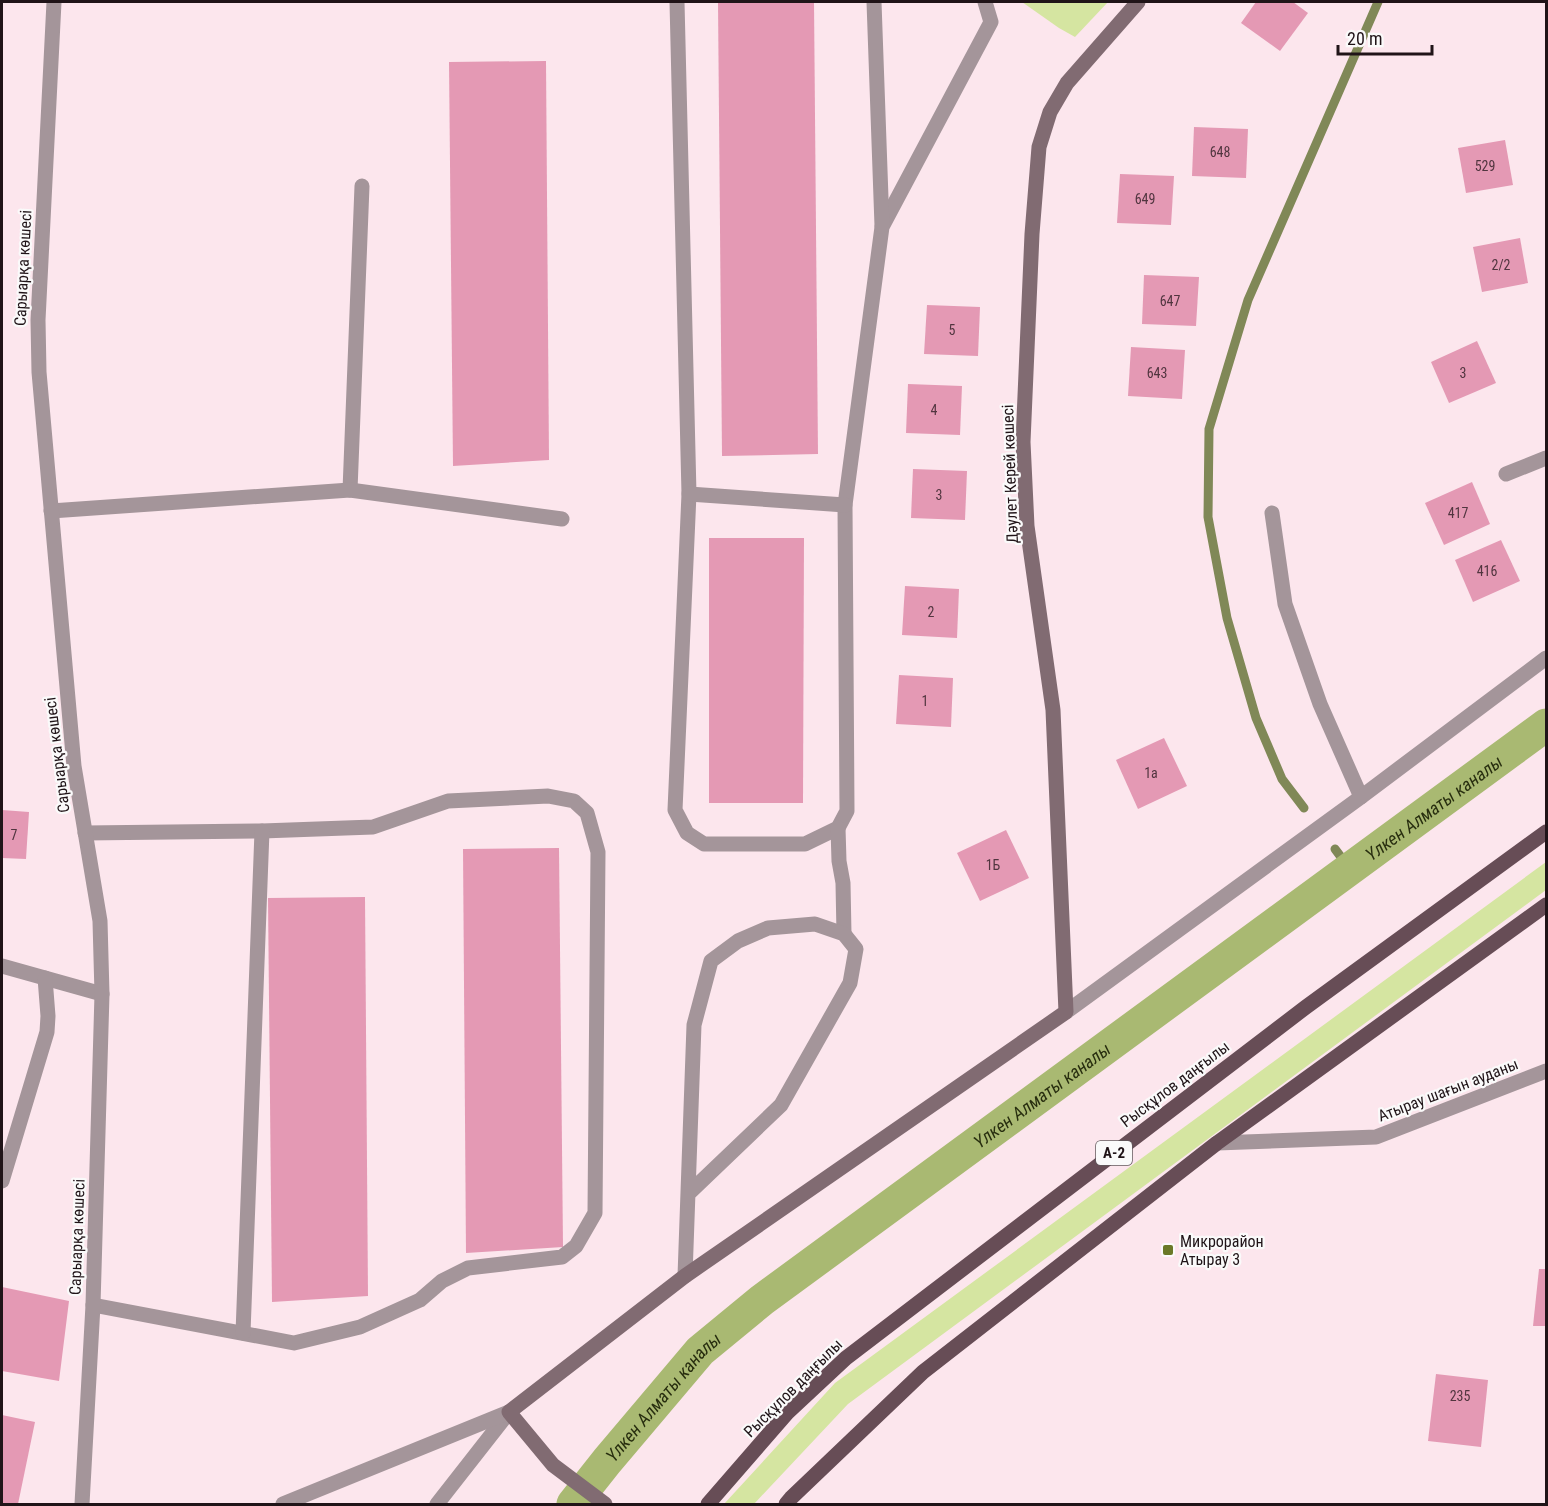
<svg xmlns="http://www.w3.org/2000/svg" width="1548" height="1506" viewBox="0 0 1548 1506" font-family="'Roboto Condensed',sans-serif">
<rect width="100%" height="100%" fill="#fce6ed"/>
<!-- green -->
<g fill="#d5e5a1">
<polygon points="1022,2 1108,2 1075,37 1059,28"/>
<polygon points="1546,862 1546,890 848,1404 754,1504 724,1504 835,1383"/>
</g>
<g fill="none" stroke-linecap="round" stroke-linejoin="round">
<!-- stream -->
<g stroke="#808857" stroke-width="9">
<polyline points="1304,808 1282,779 1256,718 1227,618 1208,517 1209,429 1248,300 1378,2"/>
<polyline points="1335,849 1350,869"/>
</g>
<!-- canal -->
<path stroke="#a9b972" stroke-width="33" id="s1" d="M 573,1504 L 607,1461 L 700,1351 L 762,1300 L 1546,725"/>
</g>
<!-- building -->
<g fill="#e499b4">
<polygon points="718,2 814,2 818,454 722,456"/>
<polygon points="1256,2 1293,2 1308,13 1280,51 1241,23"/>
<polygon points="546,61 549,460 453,466 449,62"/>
<polygon points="1194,127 1248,129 1246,178 1192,176"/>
<polygon points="1505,140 1513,185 1466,193 1458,148"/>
<polygon points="1120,174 1174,176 1171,225 1117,223"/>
<polygon points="1520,238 1528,283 1482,292 1473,247"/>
<polygon points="1144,275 1199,277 1196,326 1142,324"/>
<polygon points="927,305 980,307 978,356 924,354"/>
<polygon points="1477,341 1496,383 1449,403 1431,362"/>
<polygon points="1131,347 1185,350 1182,399 1128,396"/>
<polygon points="908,384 962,386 960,435 906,433"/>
<polygon points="913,469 967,471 965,520 911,518"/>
<polygon points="1472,482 1490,524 1444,545 1425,503"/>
<polygon points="709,538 804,538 803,803 709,803"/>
<polygon points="1501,540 1520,581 1473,602 1455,560"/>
<polygon points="905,586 959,589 957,638 902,635"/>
<polygon points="899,675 953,678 951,727 896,724"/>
<polygon points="1164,738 1187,786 1138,809 1116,760"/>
<polygon points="2,810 29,812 26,859 2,858"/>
<polygon points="1006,830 1029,878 980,901 957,853"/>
<polygon points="559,848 563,1247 466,1253 463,849"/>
<polygon points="365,897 368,1296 272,1302 268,898"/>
<polygon points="1539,1269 1546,1269 1546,1326 1533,1326"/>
<polygon points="2,1287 69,1301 59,1381 2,1371"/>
<polygon points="1436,1374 1488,1380 1481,1447 1428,1441"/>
<polygon points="2,1415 35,1422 18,1504 2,1504"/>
</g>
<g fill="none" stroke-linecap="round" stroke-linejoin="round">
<!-- lane -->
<g stroke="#a4959a" stroke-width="15">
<polyline points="677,2 689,494 675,810 687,833 704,844 805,844 838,828 847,811 845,505 882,227 991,22 985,2"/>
<polyline points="874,2 882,226"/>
<polyline points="350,490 362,186"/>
<polyline points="689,494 845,505"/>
<polyline points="51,511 350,490 562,519"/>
<polyline points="838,828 839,861 843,883 844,934"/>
<polyline points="85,833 262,831 373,827 448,801 548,796 574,801 587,813 598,852 595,1213 576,1246 562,1257 468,1268 442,1281 420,1300 360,1327 294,1343 93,1305"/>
<polyline points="2,966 102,994"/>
<polyline points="2,1181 47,1032 48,1016 45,978"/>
<polyline points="685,1276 694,1025 711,961 738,941 768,928 815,924 844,934 856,949 850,983 781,1105 688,1194"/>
<polyline points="243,1333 262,831"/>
<polyline points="437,1504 509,1412"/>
</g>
<!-- street -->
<g stroke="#a4959a" stroke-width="15">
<polyline points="54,2 38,320 39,372 74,766 100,921 102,994 93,1305 82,1504"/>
<polyline points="1506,474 1546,458"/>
<polyline points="1272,513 1285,604 1320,704 1361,797"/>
<polyline points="1066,1012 1361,797 1546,658"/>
<polyline points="1217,1143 1376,1137 1546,1071"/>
<polyline points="283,1504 509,1412"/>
</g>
<!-- secondary -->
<polyline stroke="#816b72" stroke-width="15" points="605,1504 553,1465 509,1412 685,1276 1066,1012 1053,710 1027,526 1023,442 1032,234 1039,147 1050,112 1067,83 1138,2"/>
<!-- primary -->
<g stroke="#674d56" stroke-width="15">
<polyline points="708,1504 787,1413 846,1358 1306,1007 1546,832"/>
<polyline points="786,1504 791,1498 923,1372 1217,1143 1546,905"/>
</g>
</g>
<!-- markers -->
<rect fill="#6a7927" stroke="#fafafa" stroke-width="2" x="1162" y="1244" width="12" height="12" rx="3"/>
<g text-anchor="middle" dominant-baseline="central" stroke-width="4.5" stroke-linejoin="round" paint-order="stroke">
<!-- number labels -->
<g font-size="14" fill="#51353f">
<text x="1220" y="152">648</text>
<text x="1485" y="166">529</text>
<text x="1145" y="199">649</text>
<text x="1501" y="265">2/2</text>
<text x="1170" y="301">647</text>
<text x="952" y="330">5</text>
<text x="1157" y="373">643</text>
<text x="1463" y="373">3</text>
<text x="934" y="410">4</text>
<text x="939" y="495">3</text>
<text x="1458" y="513">417</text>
<text x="1487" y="571">416</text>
<text x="931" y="612">2</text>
<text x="925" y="701">1</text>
<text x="1151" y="773">1а</text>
<text x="14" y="835">7</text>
<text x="993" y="865">1Б</text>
<text x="1460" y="1396">235</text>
</g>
<!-- shield labels -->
<rect fill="#fafafa" stroke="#61595c" stroke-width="1.5" x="1096" y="1141" width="36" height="24" rx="4.5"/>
<g font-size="15" font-weight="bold" fill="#201418">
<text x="1114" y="1153">A-2</text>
</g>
<!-- street labels -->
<g font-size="16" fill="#201418" stroke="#fafafa">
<text transform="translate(23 268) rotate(-87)">Сарыарқа көшесі</text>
<text transform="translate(1010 474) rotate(-92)">Дәулет Керей көшесі</text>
<text transform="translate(57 755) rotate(-97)">Сарыарқа көшесі</text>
<text transform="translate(1175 1084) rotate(-37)">Рысқұлов даңғылы</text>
<text transform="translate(1448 1090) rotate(-21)">Атырау шағын ауданы</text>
<text transform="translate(77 1237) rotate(-88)">Сарыарқа көшесі</text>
<text transform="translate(793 1388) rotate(-45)">Рысқұлов даңғылы</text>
</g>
<!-- poi labels -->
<g font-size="16" fill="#201418" stroke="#fafafa" text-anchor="start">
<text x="1180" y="1241">Микрорайон<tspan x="1180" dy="18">Атырау 3</tspan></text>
</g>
<!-- water labels -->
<g font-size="18" font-style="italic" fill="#282e0f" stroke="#fafafa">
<text stroke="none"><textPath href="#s1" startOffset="1112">Үлкен Алматы каналы</textPath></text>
<text stroke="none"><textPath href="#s1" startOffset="626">Үлкен Алматы каналы</textPath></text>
<text stroke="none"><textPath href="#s1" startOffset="140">Үлкен Алматы каналы</textPath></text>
</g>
</g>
<!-- border -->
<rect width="1548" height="1506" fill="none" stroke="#201418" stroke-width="6"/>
<!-- scale -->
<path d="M1338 45v9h94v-9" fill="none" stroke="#201418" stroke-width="3"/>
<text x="1347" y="45" font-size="18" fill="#201418" stroke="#fafafa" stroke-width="4.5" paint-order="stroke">20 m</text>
</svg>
